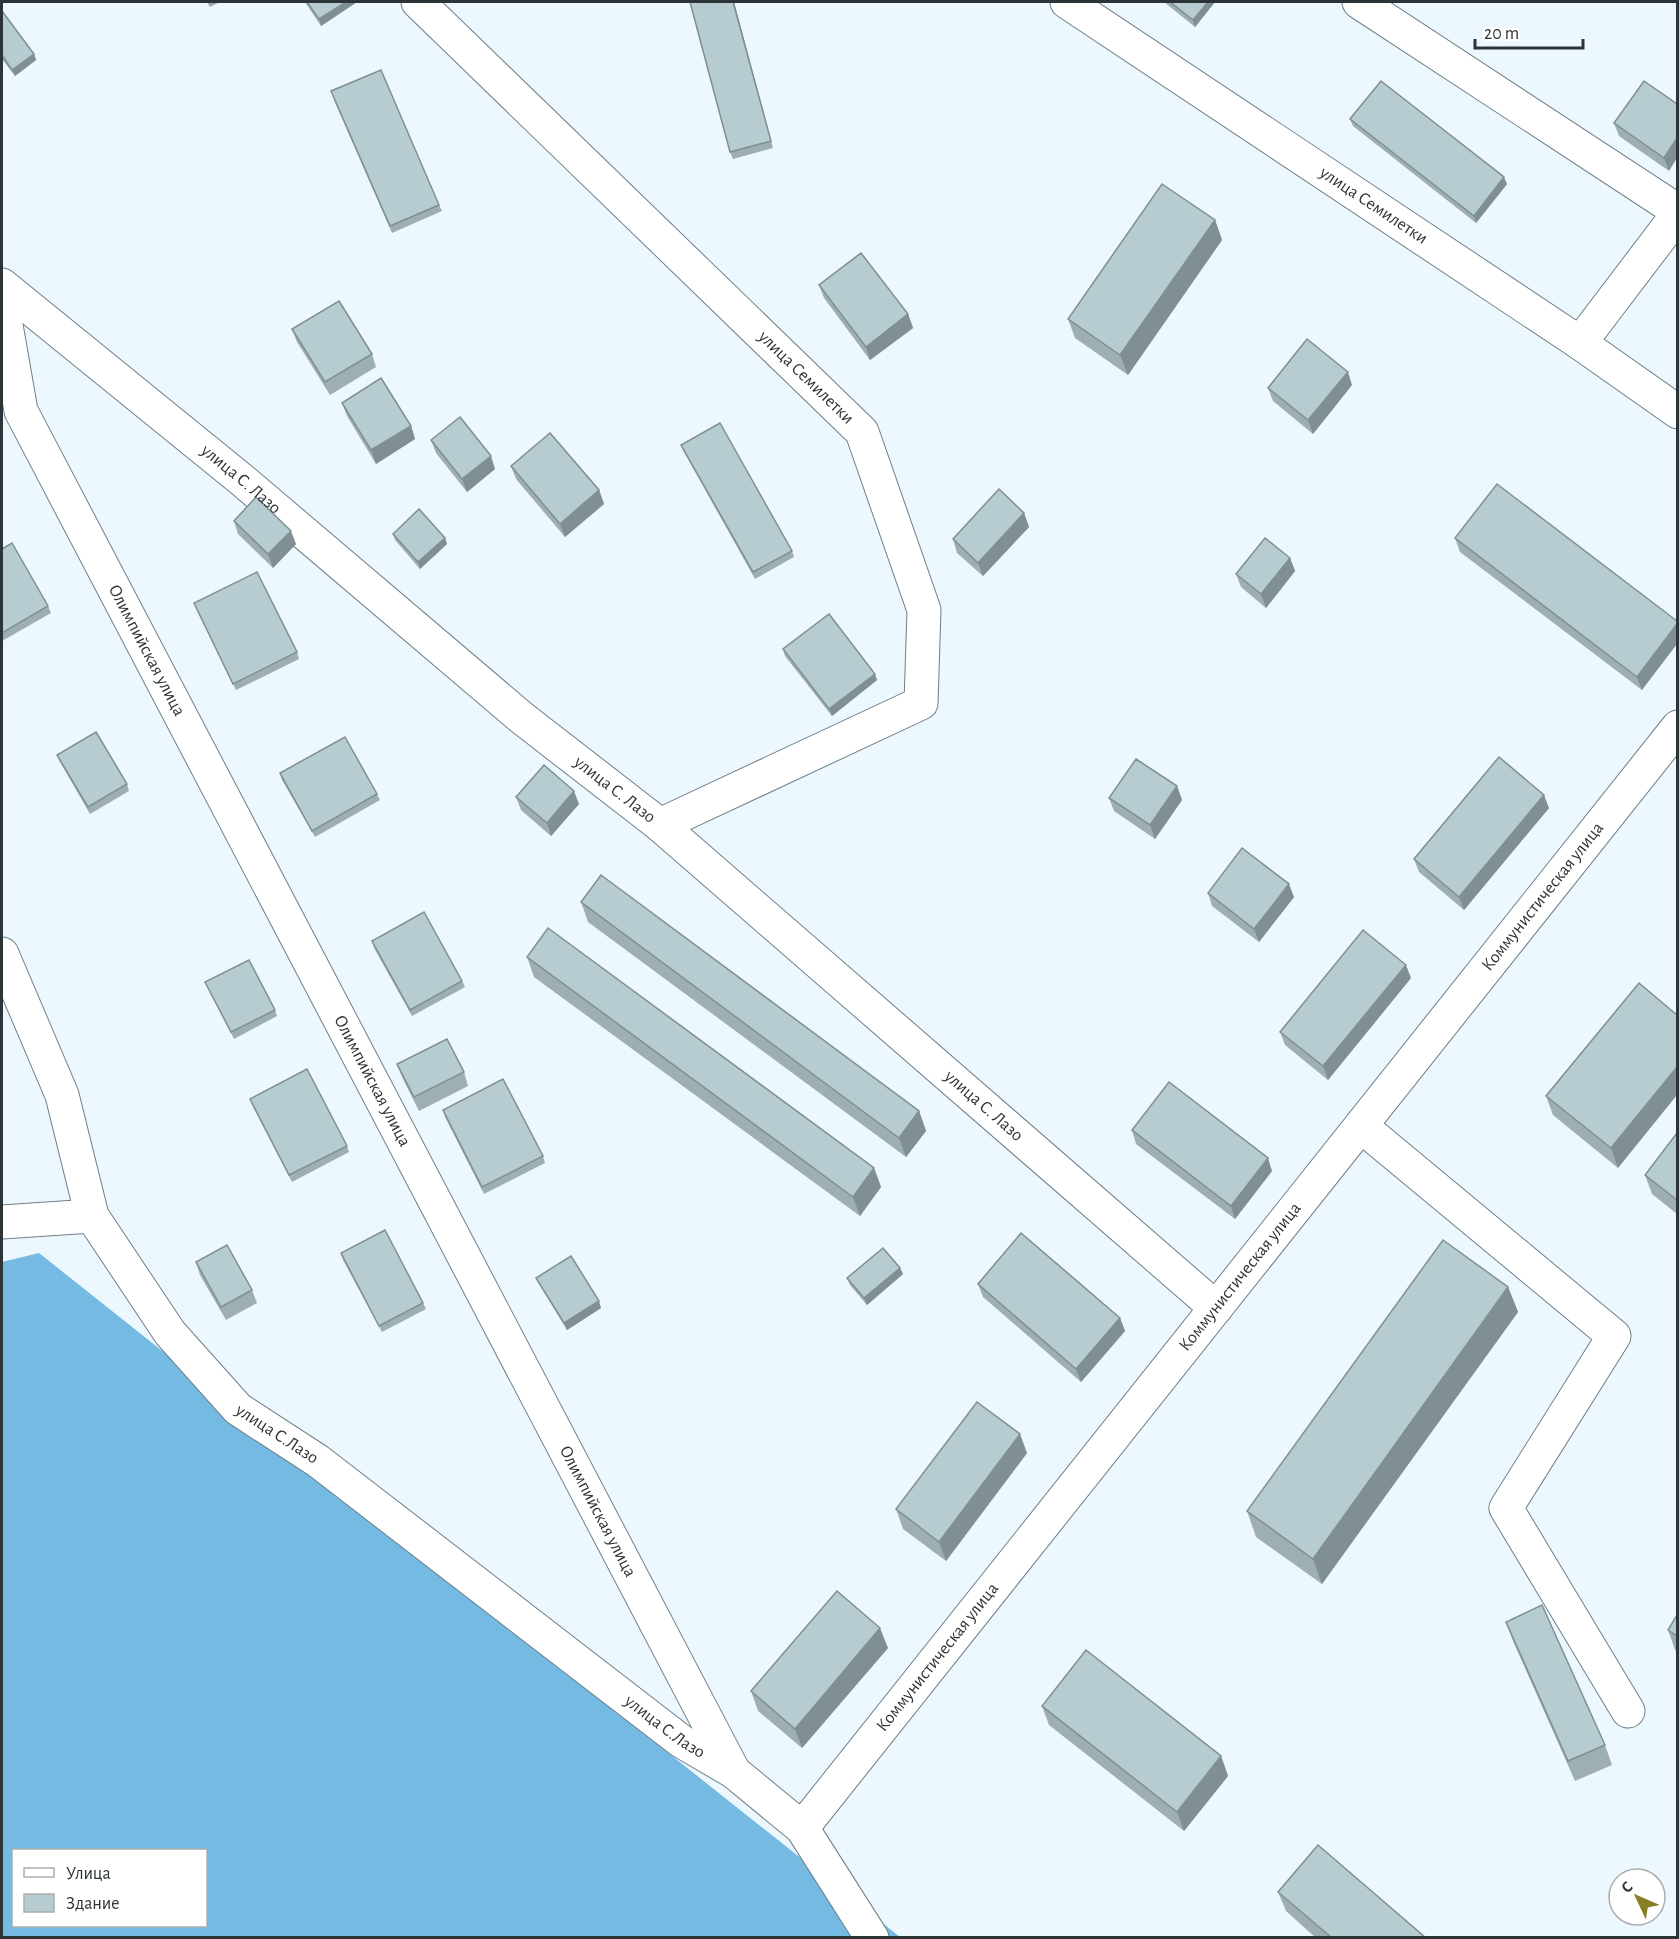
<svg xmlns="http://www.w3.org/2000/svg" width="1679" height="1939" viewBox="0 0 1679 1939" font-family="'Alegreya Sans',sans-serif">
<rect width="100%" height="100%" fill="#ecf7fe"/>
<!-- forest -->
<path fill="#74bae2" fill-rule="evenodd" d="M 39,1253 L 900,1937 L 2,1937 L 2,1262 ZM 14,1850 L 206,1850 L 206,1926 L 14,1926 Z"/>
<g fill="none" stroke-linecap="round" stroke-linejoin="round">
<!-- minor casing -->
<g stroke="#6f7f89" stroke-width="35">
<g id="minor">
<path id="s1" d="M 418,2 L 862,432 L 924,610 L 921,703 L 660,825"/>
<path id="s2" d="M 1067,2 L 1580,343 L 1678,412"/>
<polyline points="1359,2 1678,211"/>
<path id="s3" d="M 2,285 L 242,480 L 522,718 L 660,825 L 1216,1308"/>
<path id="s4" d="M 2,302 L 21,411 L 734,1772 L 802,1828 L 872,1938"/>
<polyline points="1580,343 1678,214"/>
<path id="s5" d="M 2,954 L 62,1095 L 92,1216 L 170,1333 L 238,1409 L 318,1461 L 681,1741 L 734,1772"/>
<polyline points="1361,1126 1614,1336 1506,1508 1628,1711"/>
<polyline points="2,1222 92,1216"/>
<path id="s6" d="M 802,1828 L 1678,727"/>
</g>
</g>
<!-- minor -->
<use href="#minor" stroke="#fff" stroke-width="33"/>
</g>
<!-- wall -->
<g fill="#9dafb3">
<polygon points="207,2 220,2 210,7"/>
<polygon points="305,2 357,2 321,26"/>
<polygon points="734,2 773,148 733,159 730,152"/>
<polygon points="1164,2 1215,2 1195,27"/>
<polygon points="2,11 34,54 36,60 15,76 2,59"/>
<polygon points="1644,81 1669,171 1619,136 1614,123"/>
<polygon points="333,98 439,205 442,211 392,233"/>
<polygon points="1350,119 1507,184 1476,223 1353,126"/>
<polygon points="1215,220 1222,240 1128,375 1075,338 1068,319"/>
<polygon points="819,285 908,314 913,328 870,360 824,298"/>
<polygon points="292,329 372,354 376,367 330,395 297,342"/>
<polygon points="1352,385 1313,434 1273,401 1268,388"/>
<polygon points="342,403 411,426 415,439 376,464 347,416"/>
<polygon points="431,440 495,469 467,492 436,453"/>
<polygon points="681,445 792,551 794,557 755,579 684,452"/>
<polygon points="511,466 599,490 604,504 565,537 516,479"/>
<polygon points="1024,513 1029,527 983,576 957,553 953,539"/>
<polygon points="234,521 296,544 273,568 238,534"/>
<polygon points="393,534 445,538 447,544 420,569 395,540"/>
<polygon points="1455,538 1677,621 1642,690 1460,552"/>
<polygon points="2,549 48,606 51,613 2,641"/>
<polygon points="1290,558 1295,571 1266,608 1241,587 1236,574"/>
<polygon points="194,603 297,652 299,659 236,690"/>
<polygon points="783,649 877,680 832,716 785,656"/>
<polygon points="57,755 127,784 129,791 90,814 60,762"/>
<polygon points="280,773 377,794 380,800 315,837 282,780"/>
<polygon points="1177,786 1182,800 1155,839 1114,811 1109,798"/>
<polygon points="516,797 579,804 551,836 521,810"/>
<polygon points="1549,808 1464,910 1419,872 1414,859"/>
<polygon points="1208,893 1294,897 1259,942 1212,906"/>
<polygon points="581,902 919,1111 926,1131 906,1157 588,922"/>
<polygon points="372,941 462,981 465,987 412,1016 374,948"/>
<polygon points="527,957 874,1168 881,1187 860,1216 534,977"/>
<polygon points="1411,978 1328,1080 1285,1045 1280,1032"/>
<polygon points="205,982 275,1010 277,1016 234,1039 208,988"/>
<polygon points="1639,983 1618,1168 1553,1115 1546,1096"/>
<polygon points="397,1064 464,1072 468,1086 419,1111 402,1077"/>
<polygon points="250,1099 347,1146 349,1152 292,1182 252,1105"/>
<polygon points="443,1110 543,1156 545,1163 484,1194 445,1117"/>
<polygon points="1132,1130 1272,1171 1235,1219 1136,1144"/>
<polygon points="1677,1133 1677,1214 1652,1194 1645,1175"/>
<polygon points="341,1253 423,1303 426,1309 382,1332 343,1260"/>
<polygon points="196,1262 252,1290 257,1303 226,1320 200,1275"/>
<polygon points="900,1268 903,1274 867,1305 850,1285 847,1278"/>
<polygon points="536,1278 601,1308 567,1330 539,1284"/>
<polygon points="978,1284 1120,1318 1125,1331 1081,1382 983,1297"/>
<polygon points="1508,1287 1518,1312 1322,1584 1256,1537 1247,1511"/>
<polygon points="1027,1453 946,1561 903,1529 896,1509"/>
<polygon points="1677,1615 1677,1651 1675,1650 1668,1630"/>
<polygon points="1506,1622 1605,1745 1612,1765 1575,1781 1513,1641"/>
<polygon points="888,1648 802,1748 758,1711 751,1691"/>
<polygon points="1042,1706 1221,1756 1228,1776 1184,1831 1049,1725"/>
<polygon points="1278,1892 1426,1938 1316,1938 1286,1911"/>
</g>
<!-- shaded-wall -->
<g fill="#7f8f92">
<polygon points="346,2 357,2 321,26 319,19"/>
<polygon points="733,2 734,2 773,148 771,141"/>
<polygon points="1208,2 1215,2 1195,27 1193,20"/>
<polygon points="34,54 36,60 15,76 12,70"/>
<polygon points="1677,138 1677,158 1669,171 1664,158"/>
<polygon points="1504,177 1507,184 1476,223 1474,216"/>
<polygon points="1215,220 1222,240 1128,375 1120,355"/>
<polygon points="908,314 913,328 870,360 866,347"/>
<polygon points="1348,372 1352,385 1313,434 1308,420"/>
<polygon points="411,426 415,439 376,464 371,450"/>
<polygon points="491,456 495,469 467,492 462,479"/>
<polygon points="599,490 604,504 565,537 560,524"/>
<polygon points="1024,513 1029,527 983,576 978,563"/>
<polygon points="291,531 296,544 273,568 268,554"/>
<polygon points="445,538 447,544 420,569 418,562"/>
<polygon points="1290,558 1295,571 1266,608 1261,594"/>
<polygon points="1677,624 1677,644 1642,690 1637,677"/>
<polygon points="875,674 877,680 832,716 829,709"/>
<polygon points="1177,786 1182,800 1155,839 1150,825"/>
<polygon points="574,791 579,804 551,836 547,823"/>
<polygon points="1544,795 1549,808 1464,910 1459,897"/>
<polygon points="1289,884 1294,897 1259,942 1254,929"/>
<polygon points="1406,965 1411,978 1328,1080 1323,1066"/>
<polygon points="1677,1067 1677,1095 1618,1168 1611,1148"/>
<polygon points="919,1111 926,1131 906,1157 899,1138"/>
<polygon points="1268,1158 1272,1171 1235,1219 1231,1206"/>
<polygon points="874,1168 881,1187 860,1216 853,1197"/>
<polygon points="900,1268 903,1274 867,1305 864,1298"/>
<polygon points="1508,1287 1518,1312 1322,1584 1313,1559"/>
<polygon points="599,1301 601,1308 567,1330 564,1323"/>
<polygon points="1120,1318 1125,1331 1081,1382 1076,1369"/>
<polygon points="1020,1434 1027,1453 946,1561 939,1542"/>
<polygon points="880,1628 888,1648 802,1748 795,1729"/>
<polygon points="1221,1756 1228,1776 1184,1831 1177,1812"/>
</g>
<!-- building -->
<g fill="#b6ccd0" stroke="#7f8f92" stroke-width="1.5">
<polygon points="307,2 346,2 319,19"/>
<polygon points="690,2 733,2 771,141 730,152"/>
<polygon points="1170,2 1208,2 1193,20"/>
<polygon points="2,11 34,54 12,70 2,55"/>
<polygon points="381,70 439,205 390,226 331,91"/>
<polygon points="1381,81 1504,177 1474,216 1350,119"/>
<polygon points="1644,81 1677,104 1677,138 1664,158 1614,123"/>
<polygon points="1162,184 1215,220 1120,355 1068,319"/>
<polygon points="861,253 908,314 866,347 819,285"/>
<polygon points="339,301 372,354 325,382 292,329"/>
<polygon points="1307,339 1348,372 1308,420 1268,388"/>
<polygon points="381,378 411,426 371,450 342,403"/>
<polygon points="460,417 491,456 462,479 431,440"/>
<polygon points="720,423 792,551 753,572 681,445"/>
<polygon points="550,433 599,490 560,524 511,466"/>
<polygon points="1497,484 1677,621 1677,624 1637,677 1455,538"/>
<polygon points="999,489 1024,513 978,563 953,539"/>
<polygon points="256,497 291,531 268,554 234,521"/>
<polygon points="419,509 445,538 418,562 393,534"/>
<polygon points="1265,538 1290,558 1261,594 1236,574"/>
<polygon points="12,543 48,606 2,633 2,549"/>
<polygon points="257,572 297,652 233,684 194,603"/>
<polygon points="829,614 875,674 829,709 783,649"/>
<polygon points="96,732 127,784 88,807 57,755"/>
<polygon points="345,737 377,794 312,831 280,773"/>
<polygon points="1499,757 1544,795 1459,897 1414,859"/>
<polygon points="1136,759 1177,786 1150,825 1109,798"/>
<polygon points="544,765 574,791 547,823 516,797"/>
<polygon points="1242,848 1289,884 1254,929 1208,893"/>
<polygon points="601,875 919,1111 899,1138 581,902"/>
<polygon points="424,912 462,981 410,1010 372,941"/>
<polygon points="548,928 874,1168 853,1197 527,957"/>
<polygon points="1363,930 1406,965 1323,1066 1280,1032"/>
<polygon points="249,960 275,1010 231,1032 205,982"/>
<polygon points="1639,983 1677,1015 1677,1067 1611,1148 1546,1096"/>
<polygon points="447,1039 464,1072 414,1097 397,1064"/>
<polygon points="307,1069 347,1146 289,1175 250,1099"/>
<polygon points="503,1079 543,1156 482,1187 443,1110"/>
<polygon points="1169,1082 1268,1158 1231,1206 1132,1130"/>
<polygon points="1677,1133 1677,1200 1645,1175"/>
<polygon points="385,1230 423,1303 379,1326 341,1253"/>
<polygon points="1021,1233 1120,1318 1076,1369 978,1284"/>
<polygon points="1443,1240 1508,1287 1313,1559 1247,1511"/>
<polygon points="227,1245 252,1290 221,1307 196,1262"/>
<polygon points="883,1248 900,1268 864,1298 847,1278"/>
<polygon points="571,1256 599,1301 564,1323 536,1278"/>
<polygon points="977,1402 1020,1434 939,1542 896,1509"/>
<polygon points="837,1591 880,1628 795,1729 751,1691"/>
<polygon points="1542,1605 1605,1745 1568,1761 1506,1622"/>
<polygon points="1677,1615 1677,1636 1668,1630"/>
<polygon points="1086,1650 1221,1756 1177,1812 1042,1706"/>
<polygon points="1318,1845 1426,1938 1332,1938 1278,1892"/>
</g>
<g text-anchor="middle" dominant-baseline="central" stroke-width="4.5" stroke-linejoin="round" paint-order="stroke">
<!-- street labels -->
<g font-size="18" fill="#2d3438" stroke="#fff">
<text stroke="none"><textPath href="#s2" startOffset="368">улица Семилетки</textPath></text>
<text stroke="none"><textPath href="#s1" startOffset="540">улица Семилетки</textPath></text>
<text stroke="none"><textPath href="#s3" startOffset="308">улица С. Лазо</textPath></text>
<text stroke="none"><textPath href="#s4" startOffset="381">Олимпийская улица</textPath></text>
<text stroke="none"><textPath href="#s3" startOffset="794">улица С. Лазо</textPath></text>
<text stroke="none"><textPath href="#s6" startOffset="1190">Коммунистическая улица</textPath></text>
<text stroke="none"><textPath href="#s4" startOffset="867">Олимпийская улица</textPath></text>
<text stroke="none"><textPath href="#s3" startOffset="1280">улица С. Лазо</textPath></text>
<text stroke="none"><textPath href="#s6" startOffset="704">Коммунистическая улица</textPath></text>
<text stroke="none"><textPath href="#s5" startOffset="567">улица С.Лазо</textPath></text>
<text stroke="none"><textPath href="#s4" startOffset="1353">Олимпийская улица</textPath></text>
<text stroke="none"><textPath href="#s6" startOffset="218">Коммунистическая улица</textPath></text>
<text stroke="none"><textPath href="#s5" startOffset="1053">улица С.Лазо</textPath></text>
</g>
</g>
<!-- border -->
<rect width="1679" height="1939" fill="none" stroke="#2d3438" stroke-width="6"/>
<!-- legend -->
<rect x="12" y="1849" width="195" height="78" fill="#ffffff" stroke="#abaeaf" stroke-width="1.5"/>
<rect x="24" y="1868" width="30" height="9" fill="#ffffff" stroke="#abaeaf" stroke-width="1.5"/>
<text x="66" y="1879" font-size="18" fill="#2d3438">Улица</text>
<rect x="24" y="1894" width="30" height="18" fill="#b6ccd0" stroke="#abaeaf" stroke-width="1.5"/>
<text x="66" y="1909" font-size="18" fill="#2d3438">Здание</text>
<!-- north arrow -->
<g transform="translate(1637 1897) rotate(314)"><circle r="28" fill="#ffffff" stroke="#abaeaf" stroke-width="1.5"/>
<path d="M0-4.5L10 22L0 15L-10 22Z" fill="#857e25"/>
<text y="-9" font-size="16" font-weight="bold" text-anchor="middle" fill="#2d3438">С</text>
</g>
<!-- scale -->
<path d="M1475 39v9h108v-9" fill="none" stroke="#2d3438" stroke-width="3"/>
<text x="1484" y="39" font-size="18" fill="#2d3438" stroke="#ffffff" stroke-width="4.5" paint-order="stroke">20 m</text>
</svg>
